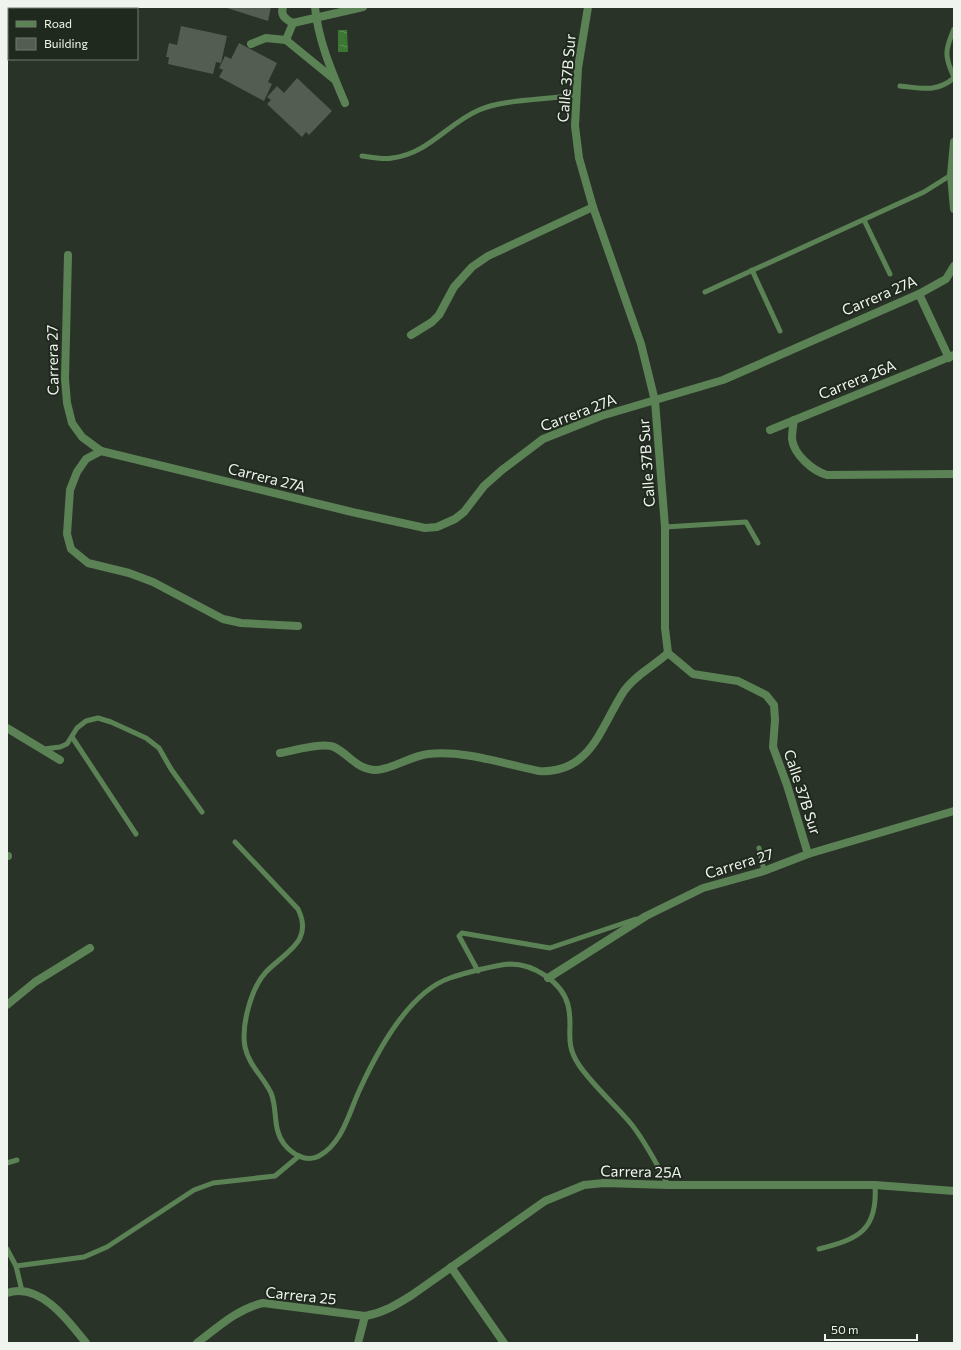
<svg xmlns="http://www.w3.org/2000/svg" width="961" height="1350" viewBox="0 0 961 1350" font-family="Commissioner,sans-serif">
<defs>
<pattern id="water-ripples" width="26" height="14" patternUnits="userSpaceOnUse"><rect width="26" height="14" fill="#3b7732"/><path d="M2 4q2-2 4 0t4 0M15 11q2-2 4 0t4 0" fill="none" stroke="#61925a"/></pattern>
</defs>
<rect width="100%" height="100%" fill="#2a3328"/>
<!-- water -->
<polygon fill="url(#water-ripples)" points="338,30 347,30 348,52 338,52"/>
<!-- building -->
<g fill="#535d51">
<polygon points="224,7 271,7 268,21"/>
<polygon points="181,26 227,36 221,63 216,62 213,74 168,64 169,57 166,57 169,43 177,45"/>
<polygon points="239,43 277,63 268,82 272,84 264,101 219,77 223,70 219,68 225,56 231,59"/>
<polygon points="297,78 332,111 309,135 306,132 302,137 267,104 271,100 267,97 277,86 284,93"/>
</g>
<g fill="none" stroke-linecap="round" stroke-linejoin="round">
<!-- service -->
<g stroke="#5b8255" stroke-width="5">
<path d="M 954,29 C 945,50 944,56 954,77"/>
<path d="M 900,86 C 922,88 936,93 954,78"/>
<path d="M 362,156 C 372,157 383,160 392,158 C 428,154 448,123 479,110 C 503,99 548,100 575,95"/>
<polyline points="864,220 890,274"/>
<polyline points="752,270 780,331"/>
<polyline points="705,292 924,192 951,175"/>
<polyline points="665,527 746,522 758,543"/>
<polyline points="72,737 136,834"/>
<polyline points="44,749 60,747 67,744 77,728 86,721 98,718 111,722 146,738 159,748 171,769 202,812"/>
<path d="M 235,842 L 298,909 C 314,942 285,952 266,972 C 251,988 241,1026 245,1047 C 249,1066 263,1076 271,1093 C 278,1110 272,1128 284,1144 C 292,1154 306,1163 319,1156 C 343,1143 349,1112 360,1089 C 377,1052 409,992 450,978 C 464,973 496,965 510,964 C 534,964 562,982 568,1005 C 574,1029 563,1041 579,1065 C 594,1087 615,1104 632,1125 C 646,1143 657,1164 668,1185"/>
<polyline points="759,848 764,871"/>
<polyline points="478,971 459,936 462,933 550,948 636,919"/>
<polyline points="7,1163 17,1160"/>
<polyline points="7,1249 16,1266 22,1291"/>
<path d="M 819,1249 C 858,1239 878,1231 875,1185"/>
<polyline points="16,1266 84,1257 107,1247 194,1190 213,1183 275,1176 299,1156"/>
</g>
<!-- minor -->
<g stroke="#5b8255" stroke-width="8">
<path d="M 283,7 C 280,15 286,20 293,23 L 363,7"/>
<path d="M 315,7 C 318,40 332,72 345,103"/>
<polyline points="588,7 578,68 575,126 579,158 593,207 641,344 655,401 665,527 665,628 668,653 693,674 738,681 766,695 774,705 775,720 773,747 787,785 808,854"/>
<polyline points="286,40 335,80"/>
<polyline points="251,44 266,38 286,40 293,23"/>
<polyline points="954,142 951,175 954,209"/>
<polyline points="68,255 65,379 67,403 72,423 82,437 101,451 352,512 425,528 437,527 455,519 464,512 484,486 502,470 543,439 601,416 723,380 919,294 946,279 954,266"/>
<polyline points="919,294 949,358"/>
<polyline points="411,335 432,322 439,315 454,287 472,267 488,256 593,207"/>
<path d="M 794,420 C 793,426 792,433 792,439 C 794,455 813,471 827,475 L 954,474"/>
<polyline points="770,430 954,355"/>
<polyline points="101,451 86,459 77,472 70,490 67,534 71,549 88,563 129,573 153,582 223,619 241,623 298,626"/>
<polyline points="7,728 60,760"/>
<path d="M 280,753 C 292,751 323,742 334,747 C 349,754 357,770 376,770 C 394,769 410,756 428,754 C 465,750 504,764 539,771 C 591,774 601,726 624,691 C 635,675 654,666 668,653"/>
<polyline points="7,856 8,856"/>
<polyline points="548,978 646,916 703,888 764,871 808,854 954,811"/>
<polyline points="7,1005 35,982 90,948"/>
<polyline points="451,1267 504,1343"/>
<polyline points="358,1343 365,1316"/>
</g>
<!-- tertiary -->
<g stroke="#5b8255" stroke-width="8">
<path d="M 7,1293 C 40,1282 68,1320 86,1343"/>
<path d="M 197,1343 C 217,1328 237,1309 263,1303 L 365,1316 C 383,1313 396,1305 412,1295 L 545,1201 L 584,1185 L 604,1183 L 668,1185 L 875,1185 L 954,1191"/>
</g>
</g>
<g text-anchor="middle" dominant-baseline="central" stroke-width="4" stroke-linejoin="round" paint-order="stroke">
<!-- street labels -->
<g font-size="15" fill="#eff5ee" stroke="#20291e">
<text transform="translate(566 78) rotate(-85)">Calle 37B Sur</text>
<text transform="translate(879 295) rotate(-23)">Carrera 27A</text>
<text transform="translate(52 360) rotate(-91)">Carrera 27</text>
<text transform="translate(857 379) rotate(-22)">Carrera 26A</text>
<text transform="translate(578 412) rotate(-21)">Carrera 27A</text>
<text transform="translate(646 463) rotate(-94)">Calle 37B Sur</text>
<text transform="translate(267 477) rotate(14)">Carrera 27A</text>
<text transform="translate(803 792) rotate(72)">Calle 37B Sur</text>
<text transform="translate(739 863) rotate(-17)">Carrera 27</text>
<text transform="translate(641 1171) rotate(1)">Carrera 25A</text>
<text transform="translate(301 1295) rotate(6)">Carrera 25</text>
</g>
</g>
<!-- border -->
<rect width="961" height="1350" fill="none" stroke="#eff5ee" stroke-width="16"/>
<!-- legend -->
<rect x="8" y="8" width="130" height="52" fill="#20291e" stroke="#737b71"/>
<rect x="16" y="21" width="20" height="6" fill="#5b8255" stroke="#737b71"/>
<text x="44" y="28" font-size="12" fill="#eff5ee">Road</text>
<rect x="16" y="38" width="20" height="12" fill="#535d51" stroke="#737b71"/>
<text x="44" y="48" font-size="12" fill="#eff5ee">Building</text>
<!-- scale -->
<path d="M825 1334v6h92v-6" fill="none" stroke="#eff5ee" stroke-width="2"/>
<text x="831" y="1334" font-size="12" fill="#eff5ee" stroke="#20291e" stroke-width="3" paint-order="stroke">50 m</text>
</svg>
